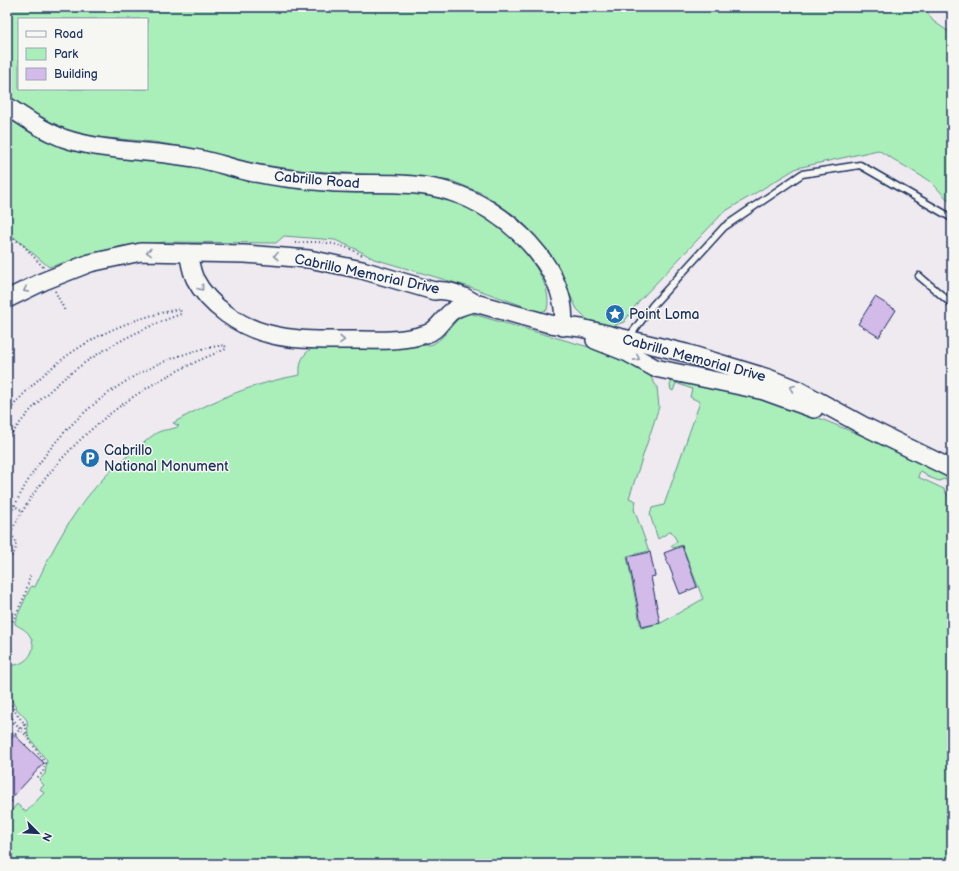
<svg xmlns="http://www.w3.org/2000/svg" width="959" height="871" viewBox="0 0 959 871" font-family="'Balsamiq Sans',sans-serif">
<rect width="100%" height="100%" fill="#efeaf0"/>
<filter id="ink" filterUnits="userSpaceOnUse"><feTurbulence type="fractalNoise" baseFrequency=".025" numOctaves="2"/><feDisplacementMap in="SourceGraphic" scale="8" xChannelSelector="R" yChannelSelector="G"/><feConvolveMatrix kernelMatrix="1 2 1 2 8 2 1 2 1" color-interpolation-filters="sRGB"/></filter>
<g filter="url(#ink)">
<!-- green -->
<g fill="#aaefb9" stroke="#628f8c" fill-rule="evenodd">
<path d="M 7,7 L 924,7 L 933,21 L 952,34 L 952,204 L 931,182 L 878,150 L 797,168 L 724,212 L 639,301 L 624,322 L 612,326 L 589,321 L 577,309 L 548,251 L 518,218 L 484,194 L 452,181 L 426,178 L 297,170 L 251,163 L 207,151 L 154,142 L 85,136 L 66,130 L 46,122 L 28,111 L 7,95 ZM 19,19 L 147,19 L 147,89 L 19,89 Z"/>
<path d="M 7,117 C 18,125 31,134 44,140 C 89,159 141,155 189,164 C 237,173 284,188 333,192 C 372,195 413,188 450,201 C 468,207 489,217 503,230 C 523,247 554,283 547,310 L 540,312 L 473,288 L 374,259 L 356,249 L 335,240 L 284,236 L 276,243 L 166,242 L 122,246 L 49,267 L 7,231 Z"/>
<path d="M 469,313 L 603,351 L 636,365 L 650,376 L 657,387 L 659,407 L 629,498 L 636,501 L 634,509 L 649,551 L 627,556 L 641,628 L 661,623 L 703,599 L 682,545 L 673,548 L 671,546 L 677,541 L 671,531 L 658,539 L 650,515 L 652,508 L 664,505 L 700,402 L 690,397 L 692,389 L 676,383 L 673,391 L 671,390 L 670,385 L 672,381 L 675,380 L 782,403 L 880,443 L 952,477 L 952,485 L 944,479 L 939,481 L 926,476 L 925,473 L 920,471 L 918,477 L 944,489 L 949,498 L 952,498 L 952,864 L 7,864 L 7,808 L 12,810 L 17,804 L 26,812 L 44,793 L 40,789 L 44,785 L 39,780 L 45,774 L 47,761 L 28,736 L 27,720 L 16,708 L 7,692 L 7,665 C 23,668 40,652 30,636 C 27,630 21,628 15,624 L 15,621 L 31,586 L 35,587 C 60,531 89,484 139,447 C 145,442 154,433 161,431 C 167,429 172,430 179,426 L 173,423 C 213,400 254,383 300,375 C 299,360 304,350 319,346 C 352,347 385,350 417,346 C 422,345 429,346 433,344 C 449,336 453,317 469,313 Z"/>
</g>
<!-- building -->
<g fill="#d2bae9" stroke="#1b2f5e">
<polygon points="875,297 896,310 879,337 858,324"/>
<polygon points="682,546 697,587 680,594 664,553"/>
<polygon points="650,552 655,576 651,577 660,623 642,627 628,557"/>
<polygon points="7,728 44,763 7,803"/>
</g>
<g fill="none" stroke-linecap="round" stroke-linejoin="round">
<!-- lane casing -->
<g stroke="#1b2f5e" stroke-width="9">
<g id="lane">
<polyline points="919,276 952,304"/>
<polyline points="629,337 653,305 724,227 802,174 860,165 952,218"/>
</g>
</g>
<!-- secondary casing -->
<g stroke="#1b2f5e" stroke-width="20">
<g id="secondary">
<path d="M 7,106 C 25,118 42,130 63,138 C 103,152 152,150 194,158 C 212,161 228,167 245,171 C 271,177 298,180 325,182 C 366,186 411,179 451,192 C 502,207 571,268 563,327"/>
<path d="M 188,253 C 190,261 191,271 195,279 C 209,306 240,327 269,334 C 295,341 323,340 350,340 C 374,340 403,342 426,334 C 436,331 439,324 446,317 C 453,308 464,305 475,303"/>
<path d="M 7,299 L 44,281 L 90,263 L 141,252 L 245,254 L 309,259 L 362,270 L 434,291 C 448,289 464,296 475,303 L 550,324 L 581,328 L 686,353 L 768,378 L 798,390 L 864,426 L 952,469"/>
<polyline points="595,340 628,353 655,368 764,391 814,409"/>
</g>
</g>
<!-- path -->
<g stroke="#1b2f5e" stroke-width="2" stroke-dasharray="1 3" stroke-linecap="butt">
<polyline points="7,234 24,246 43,267"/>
<path d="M 295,243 C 317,240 343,243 362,255"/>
<polyline points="55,291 65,311"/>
<path d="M 7,413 C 54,356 108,322 180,309 L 181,314 C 112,339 48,379 7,441"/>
<polyline points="13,505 23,511"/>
<path d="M 7,524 C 41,434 128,358 225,345 L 226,349 C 145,381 83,425 32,496 C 24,508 17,521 10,533"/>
<path d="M 7,532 C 19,538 19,553 7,559"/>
<polyline points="11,625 25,595 30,576"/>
<polyline points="7,698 18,716 25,724 27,736 45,763 43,772 37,778"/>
<path d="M 7,712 C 15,720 18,729 26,735"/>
<polyline points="7,743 25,724"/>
<polyline points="7,802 14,801"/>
</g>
<!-- lane -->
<use href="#lane" stroke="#f6f6f2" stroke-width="6"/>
<!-- secondary -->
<use href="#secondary" stroke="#f6f6f2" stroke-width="17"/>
</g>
<!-- one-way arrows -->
<defs><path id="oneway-chevron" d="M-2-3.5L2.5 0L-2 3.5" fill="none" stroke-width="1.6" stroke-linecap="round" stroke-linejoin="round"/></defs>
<g stroke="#8892a8">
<use href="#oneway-chevron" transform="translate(149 252) rotate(179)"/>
<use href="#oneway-chevron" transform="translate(276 256) rotate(-177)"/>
<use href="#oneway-chevron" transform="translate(201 288) rotate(53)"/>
<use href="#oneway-chevron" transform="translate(26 290) rotate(153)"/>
<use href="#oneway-chevron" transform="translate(342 340) rotate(1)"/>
<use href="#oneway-chevron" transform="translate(637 358) rotate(28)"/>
<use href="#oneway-chevron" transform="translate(792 388) rotate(-158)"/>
</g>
</g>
<!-- icons -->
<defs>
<g id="sight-disc" transform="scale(1)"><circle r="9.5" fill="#1f6fb2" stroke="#f6f6f2"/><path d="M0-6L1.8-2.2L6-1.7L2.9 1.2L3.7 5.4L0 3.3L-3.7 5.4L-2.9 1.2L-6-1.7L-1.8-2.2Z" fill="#fff"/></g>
<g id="parking-disc" transform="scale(1)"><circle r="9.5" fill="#1f6fb2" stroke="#f6f6f2"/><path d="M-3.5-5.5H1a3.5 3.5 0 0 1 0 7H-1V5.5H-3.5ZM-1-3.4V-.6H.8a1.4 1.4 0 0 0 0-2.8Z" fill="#fff"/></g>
</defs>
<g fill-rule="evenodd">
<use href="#sight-disc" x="615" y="314"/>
<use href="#parking-disc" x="90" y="458"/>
</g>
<g text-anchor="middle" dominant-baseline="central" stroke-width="3" stroke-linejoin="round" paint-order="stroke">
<!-- street labels -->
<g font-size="14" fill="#1b2f5e" stroke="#f6f6f2">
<text transform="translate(317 180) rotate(5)">Cabrillo Road</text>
<text transform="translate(367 274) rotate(12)">Cabrillo Memorial Drive</text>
<text transform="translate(694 358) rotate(15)">Cabrillo Memorial Drive</text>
</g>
<!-- poi labels -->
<g font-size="14" fill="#1b2f5e" stroke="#f6f6f2" text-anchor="start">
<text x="629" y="314">Point Loma</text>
<text x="104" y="450">Cabrillo<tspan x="104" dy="16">National Monument</tspan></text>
</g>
</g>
<!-- margin -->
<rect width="959" height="871" fill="none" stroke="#f6f6f2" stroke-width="24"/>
<rect x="12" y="12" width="935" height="847" fill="none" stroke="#1b2f5e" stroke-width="1.5" filter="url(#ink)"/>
<!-- legend -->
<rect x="18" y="18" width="130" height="72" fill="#f6f6f2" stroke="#9ea6b7"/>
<rect x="26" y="31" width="20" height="6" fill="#f6f6f2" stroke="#9ea6b7"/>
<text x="54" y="38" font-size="12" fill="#1b2f5e">Road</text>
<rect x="26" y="48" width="20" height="12" fill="#aaefb9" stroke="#9ea6b7"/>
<text x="54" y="58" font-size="12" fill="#1b2f5e">Park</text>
<rect x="26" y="68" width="20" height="12" fill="#d2bae9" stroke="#9ea6b7"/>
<text x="54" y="78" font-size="12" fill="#1b2f5e">Building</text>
<!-- north arrow -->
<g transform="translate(38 833) rotate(114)" stroke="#f6f6f2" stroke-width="3" paint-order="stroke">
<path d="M0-3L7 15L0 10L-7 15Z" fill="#1b2f5e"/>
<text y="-6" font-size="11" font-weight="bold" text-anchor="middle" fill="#1b2f5e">N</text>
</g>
</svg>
